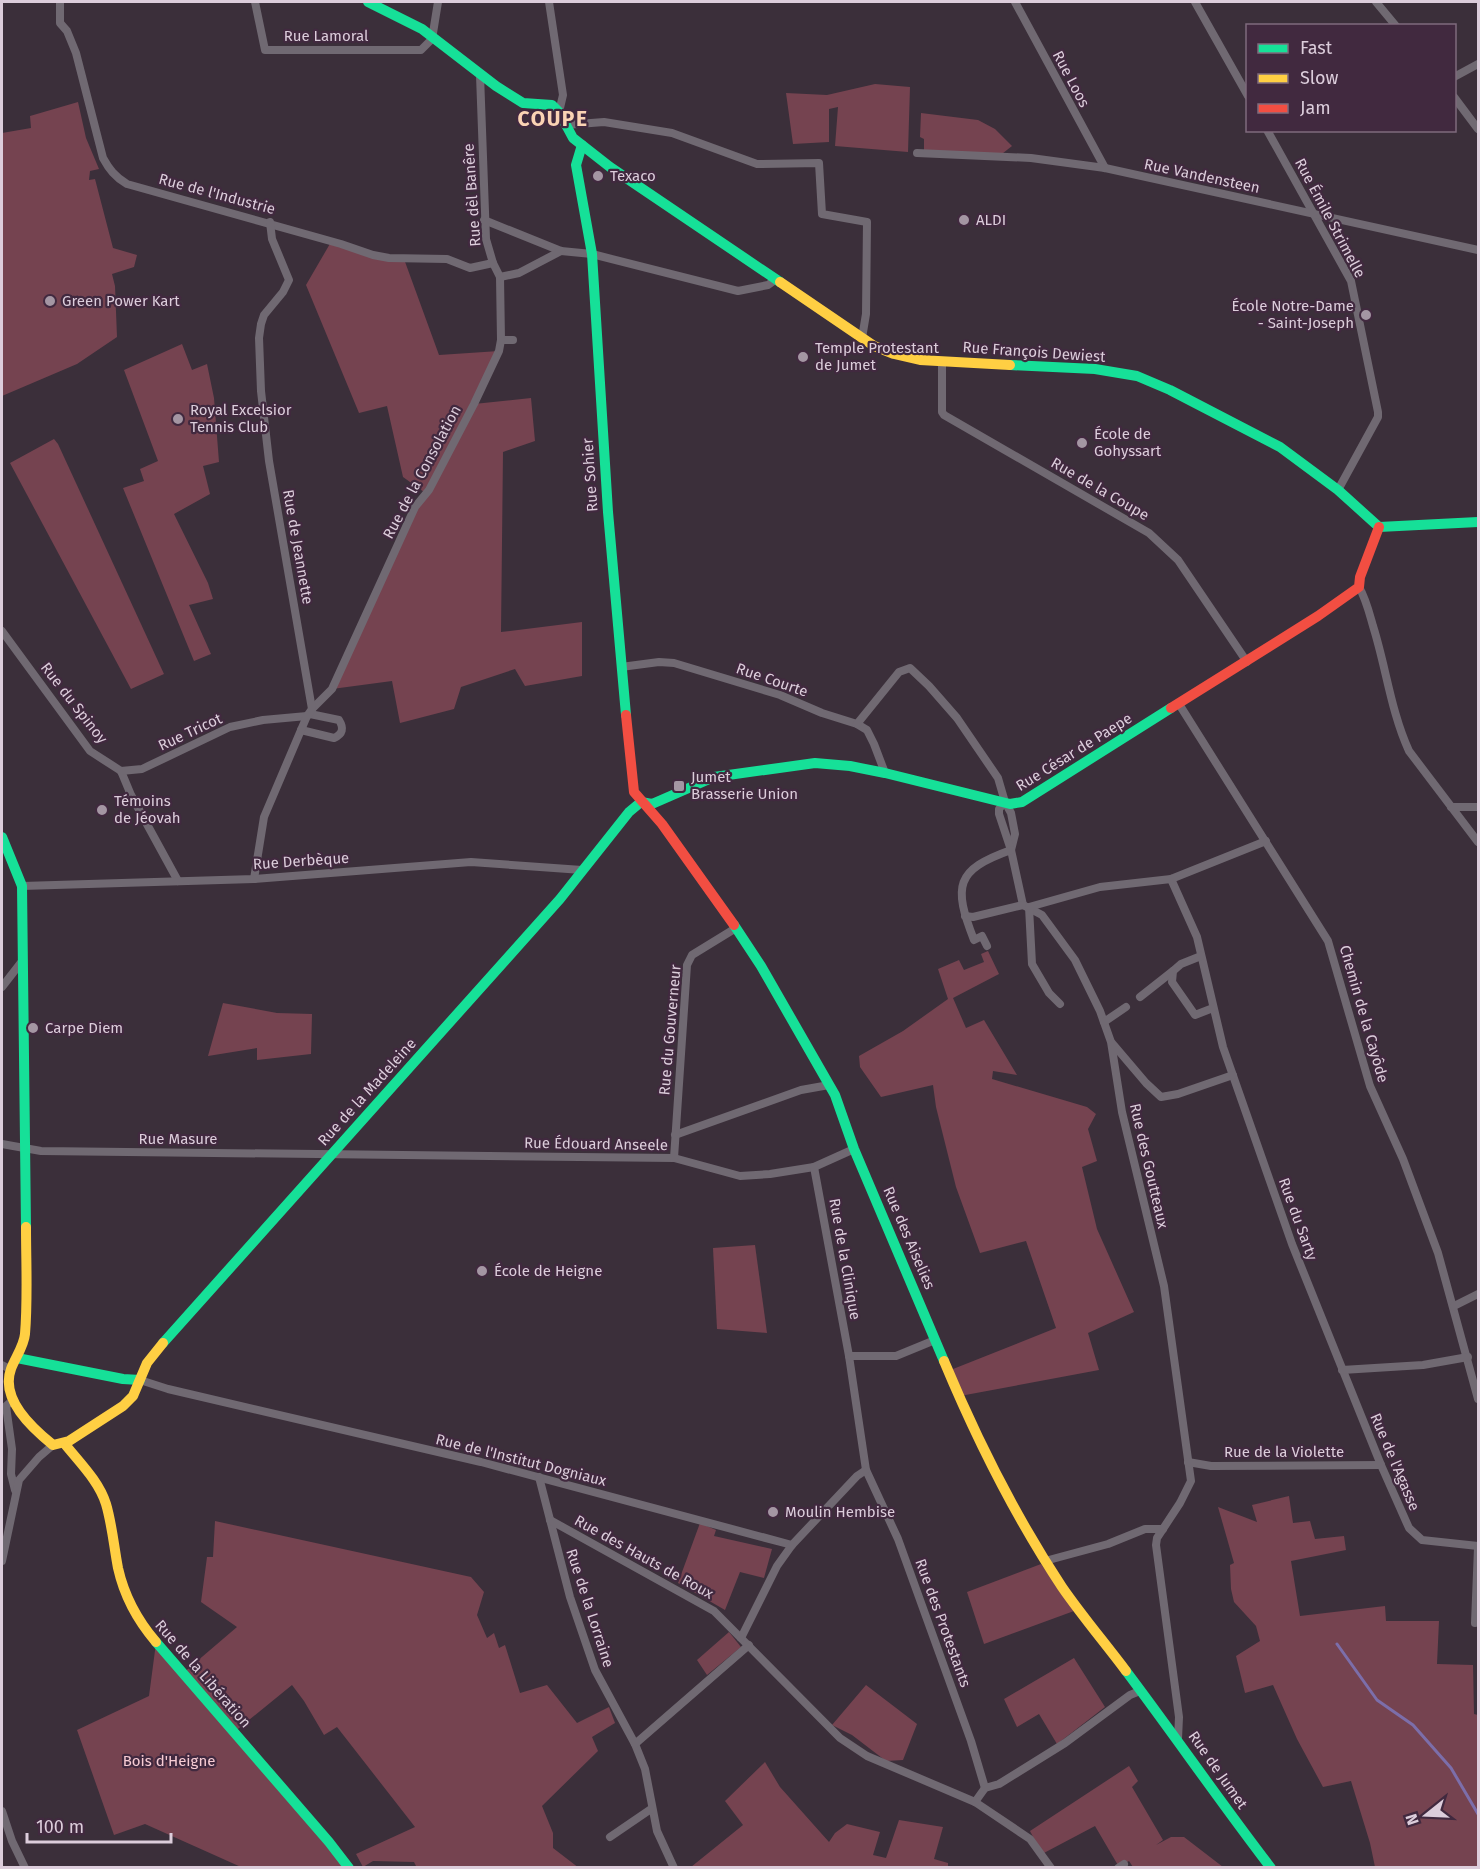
<svg xmlns="http://www.w3.org/2000/svg" width="1480" height="1869" viewBox="0 0 1480 1869" font-family="'Fira Sans',sans-serif">
<rect width="100%" height="100%" fill="#3b2f3a"/>
<!-- green -->
<g fill="#754350">
<polygon points="875,84 910,87 908,152 835,146 838,107 829,109 829,142 793,144 786,93 827,95"/>
<polygon points="78,102 86,138 99,169 90,171 89,180 95,179 113,248 137,255 134,267 112,274 115,286 117,337 77,364 2,396 2,133 31,128 30,116"/>
<polygon points="921,113 978,120 995,129 1012,146 998,157 924,153 924,139 920,137"/>
<polygon points="331,242 404,259 439,355 499,351 474,404 531,398 535,441 503,452 501,632 582,622 582,676 525,686 515,669 461,687 454,709 400,723 392,681 332,689 424,492 403,477 387,406 359,413 306,285"/>
<polygon points="182,344 192,370 207,364 214,398 219,462 203,466 210,494 174,514 208,583 213,599 189,605 211,654 194,661 123,488 144,481 140,469 158,461 124,370"/>
<polygon points="54,439 58,444 164,674 131,689 10,463"/>
<polygon points="988,951 999,974 953,998 966,1028 984,1020 1017,1075 993,1071 992,1079 1087,1107 1096,1114 1088,1129 1097,1161 1082,1167 1097,1229 1134,1312 1088,1333 1099,1370 960,1396 948,1371 1056,1328 1026,1241 980,1253 956,1187 936,1107 933,1085 881,1097 860,1067 859,1056 903,1031 948,999 938,969 959,960 964,970 984,962 981,954"/>
<polygon points="223,1003 277,1013 312,1014 311,1054 257,1060 257,1048 208,1056"/>
<polygon points="755,1245 767,1333 717,1329 713,1248"/>
<polygon points="1289,1496 1293,1523 1310,1521 1315,1539 1344,1536 1346,1550 1291,1561 1300,1616 1385,1606 1386,1621 1439,1621 1437,1664 1473,1665 1474,1714 1478,1715 1478,1867 1375,1867 1370,1843 1351,1781 1323,1787 1297,1739 1273,1685 1245,1693 1236,1656 1260,1641 1256,1626 1234,1602 1231,1589 1230,1565 1234,1563 1218,1507 1257,1522 1252,1505"/>
<polygon points="215,1521 471,1577 484,1592 477,1615 487,1638 494,1633 499,1648 505,1645 520,1693 547,1685 577,1723 609,1707 615,1723 592,1737 598,1751 542,1806 553,1833 553,1848 579,1868 417,1868 414,1862 373,1861 363,1867 356,1854 415,1827 337,1727 324,1735 304,1701 292,1685 233,1733 349,1867 241,1867 145,1824 114,1835 77,1730 149,1696 156,1643 182,1674 237,1627 201,1602 207,1557 213,1557"/>
<polygon points="700,1523 716,1530 714,1536 772,1549 764,1578 740,1572 725,1610 678,1583"/>
<polygon points="1041,1564 1074,1611 984,1644 967,1592"/>
<polygon points="729,1632 741,1647 707,1675 697,1660"/>
<polygon points="1074,1658 1105,1707 1057,1744 1039,1714 1017,1727 1004,1699"/>
<polygon points="866,1685 917,1724 903,1760 886,1761 852,1735 832,1725"/>
<polygon points="765,1762 780,1787 829,1842 835,1833 847,1824 880,1832 873,1855 886,1858 899,1820 943,1827 934,1859 948,1863 948,1867 691,1867 743,1825 725,1801"/>
<polygon points="1129,1766 1138,1781 1132,1787 1163,1840 1156,1845 1171,1837 1184,1837 1223,1867 1133,1867 1129,1861 1119,1867 1095,1826 1042,1854 1030,1831"/>
</g>
<g fill="none" stroke-linecap="round" stroke-linejoin="round">
<!-- stream -->
<polyline stroke="#7c6eaa" stroke-width="3" points="1337,1644 1377,1700 1413,1725 1451,1768 1478,1814"/>
<!-- street -->
<g stroke="#706972" stroke-width="8">
<path d="M 60,2 L 60,23 L 67,31 L 76,53 L 103,158 C 109,169 115,177 127,184 L 341,244 L 373,255 L 389,258 L 447,259 L 470,268 L 493,263"/>
<polyline points="255,2 265,50 421,50 432,39 438,2"/>
<polyline points="549,2 563,95 559,112"/>
<polyline points="1015,2 1105,168"/>
<polyline points="1195,2 1248,96"/>
<polyline points="1376,2 1396,26"/>
<polyline points="1454,77 1478,64"/>
<polyline points="1454,97 1478,129"/>
<polyline points="565,125 604,122 672,133 757,164 819,163 822,214 867,222 866,314 862,338"/>
<polyline points="1267,130 1351,281 1378,412 1378,417 1338,490"/>
<polyline points="917,153 1031,158 1105,168 1478,250"/>
<polyline points="484,220 561,251 592,254 738,291 768,285 775,280"/>
<polyline points="500,277 519,273 561,251"/>
<polyline points="501,340 513,340"/>
<polyline points="942,361 942,412 944,415 1149,533 1178,560 1247,662"/>
<path d="M 1359,587 C 1366,599 1369,612 1373,626 C 1386,667 1391,712 1409,751 L 1478,842"/>
<polyline points="2,631 90,751 121,771 131,795 178,881"/>
<polyline points="621,667 659,662 674,663 780,695 822,713 857,724 867,730 874,744 885,773"/>
<polyline points="1179,704 1328,941 1370,1086 1403,1159 1438,1253 1478,1399"/>
<polyline points="312,709 332,689 415,507 429,490 474,404 499,351 501,340 500,277 493,263 486,239 480,75 477,72"/>
<polyline points="857,724 899,672 910,668 929,686 957,718 998,778 1005,802 1011,813 1015,834 1011,850"/>
<path d="M 301,730 L 334,738 C 343,734 344,728 339,720 L 310,714"/>
<polyline points="121,771 142,769 230,727 263,720 307,716"/>
<polyline points="1005,802 999,809 999,814 1011,850 1023,905"/>
<polyline points="1451,807 1478,807"/>
<polyline points="254,879 264,817 307,716 312,709 269,461 261,391 259,338 261,324 264,315 283,292 289,280 272,239 270,222"/>
<polyline points="1171,879 1197,937 1223,1047 1292,1244 1381,1465 1409,1528 1422,1540 1478,1546"/>
<polyline points="22,886 254,879 471,862 582,870"/>
<polyline points="1023,905 1042,915 1075,960 1100,1011 1111,1042 1122,1112 1164,1286 1191,1481 1180,1503 1157,1538 1156,1545 1179,1717 1178,1739"/>
<polyline points="965,916 973,917 1023,905"/>
<path d="M 987,946 L 982,936 L 974,940 C 953,886 955,870 1011,850"/>
<polyline points="1201,956 1181,964 1173,971 1172,982 1195,1015 1213,1008"/>
<polyline points="2,987 23,960"/>
<polyline points="1140,997 1173,971"/>
<polyline points="1060,1004 1049,993 1032,964 1029,907 1100,887 1171,879 1266,841"/>
<polyline points="1104,1022 1126,1007"/>
<polyline points="1112,1043 1146,1083 1161,1097 1178,1094 1233,1075"/>
<polyline points="675,1135 801,1090 829,1085"/>
<polyline points="2,1144 41,1151 674,1158 740,1176 770,1174 814,1167 854,1149"/>
<polyline points="674,1158 687,965 692,955 736,928"/>
<polyline points="814,1167 849,1356 866,1470 898,1539 971,1741 985,1788"/>
<polyline points="1454,1306 1478,1294"/>
<polyline points="849,1356 896,1356 935,1340"/>
<polyline points="2,1365 10,1369"/>
<polyline points="1342,1370 1423,1365 1468,1357"/>
<polyline points="140,1380 168,1389 481,1462 792,1545"/>
<polyline points="13,1400 6,1406 12,1449 11,1474 15,1490"/>
<polyline points="1188,1462 1211,1466 1381,1465"/>
<polyline points="539,1477 570,1597 595,1670 635,1744 645,1769 657,1831 674,1868"/>
<polyline points="550,1520 714,1611 840,1738 867,1756 975,1802 1030,1839 1051,1868"/>
<polyline points="2,1561 19,1480 39,1457 53,1445"/>
<polyline points="1045,1561 1108,1544 1145,1529 1163,1529"/>
<polyline points="1475,1623 1478,1548"/>
<polyline points="741,1638 777,1566 792,1545 857,1476 866,1470"/>
<polyline points="635,1744 749,1645"/>
<polyline points="975,1802 985,1788 999,1784 1065,1743 1130,1695 1140,1691"/>
<polyline points="2,1811 12,1841 25,1868"/>
<polyline points="610,1837 651,1809"/>
<polyline points="1118,1868 1124,1864"/>
</g>
<!-- fast -->
<g stroke="#16e098" stroke-width="10">
<polyline points="368,2 422,29 496,86 523,103 552,105 559,112 573,138 610,167 780,282"/>
<polyline points="582,145 576,165 592,254 608,512 626,715"/>
<polyline points="1010,365 1095,369 1137,376 1170,390 1280,447 1338,490 1379,527"/>
<polyline points="1379,527 1478,522"/>
<polyline points="641,802 652,804 714,777 815,763 850,766 885,773 1010,804 1022,802 1171,708"/>
<polyline points="2,837 22,886 26,1227"/>
<polyline points="734,925 761,966 835,1095 854,1149 944,1361"/>
<polyline points="163,1343 560,899 629,812 641,802"/>
<polyline points="17,1358 123,1379 140,1380"/>
<polyline points="156,1642 329,1842 349,1868"/>
<path d="M 1126,1671 C 1175,1736 1221,1803 1271,1868"/>
</g>
<!-- slow -->
<g stroke="#ffcf43" stroke-width="10">
<polyline points="780,282 874,346 894,354 920,360 1010,365"/>
<path d="M 26,1227 C 26,1263 28,1299 25,1334 C 24,1346 15,1358 11,1369 C 0,1399 32,1428 53,1445 L 69,1441 L 123,1406 L 133,1396 L 147,1363 L 163,1343"/>
<path d="M 944,1361 C 977,1440 1015,1516 1062,1587 C 1082,1616 1105,1643 1126,1671"/>
<path d="M 64,1443 C 79,1462 99,1481 106,1504 C 112,1524 114,1547 118,1568 C 124,1595 138,1621 156,1642"/>
</g>
<!-- jam -->
<g stroke="#f24e42" stroke-width="10">
<polyline points="1171,708 1318,616 1359,587 1360,577 1379,527"/>
<polyline points="626,715 634,792 662,824 734,925"/>
</g>
</g>
<!-- markers -->
<g fill="#a496a3" stroke="#41293f" stroke-width="2">
<circle cx="598" cy="176" r="6"/>
<circle cx="964" cy="220" r="6"/>
<circle cx="50" cy="301" r="6"/>
<circle cx="1366" cy="315" r="6"/>
<circle cx="803" cy="357" r="6"/>
<circle cx="178" cy="419" r="6"/>
<circle cx="1082" cy="443" r="6"/>
<rect x="673" y="780" width="12" height="12" rx="3"/>
<circle cx="102" cy="810" r="6"/>
<circle cx="33" cy="1028" r="6"/>
<circle cx="482" cy="1271" r="6"/>
<circle cx="773" cy="1512" r="6"/>
</g>
<g text-anchor="middle" dominant-baseline="central" stroke-width="4.5" stroke-linejoin="round" paint-order="stroke">
<!-- street labels -->
<g font-size="15" fill="#dccddb" stroke="#41293f">
<text x="326" y="36">Rue Lamoral</text>
<text transform="translate(1071 79) rotate(62)">Rue Loos</text>
<text transform="translate(1202 176) rotate(12)">Rue Vandensteen</text>
<text transform="translate(217 194) rotate(15)">Rue de l'Industrie</text>
<text transform="translate(472 195) rotate(-94)">Rue dèl Banêre</text>
<text transform="translate(1330 218) rotate(62)">Rue Émile Strimelle</text>
<text transform="translate(1034 352) rotate(4)">Rue François Dewiest</text>
<text transform="translate(422 472) rotate(-62)">Rue de la Consolation</text>
<text transform="translate(590 475) rotate(-94)">Rue Sohier</text>
<text transform="translate(1100 489) rotate(30)">Rue de la Coupe</text>
<text transform="translate(298 547) rotate(80)">Rue de Jeannette</text>
<text transform="translate(772 680) rotate(19)">Rue Courte</text>
<text transform="translate(74 703) rotate(52)">Rue du Spinoy</text>
<text transform="translate(190 732) rotate(-25)">Rue Tricot</text>
<text transform="translate(1074 752) rotate(-32)">Rue César de Paepe</text>
<text transform="translate(301 861) rotate(-4)">Rue Derbèque</text>
<text transform="translate(1364 1014) rotate(74)">Chemin de la Cayôde</text>
<text transform="translate(670 1030) rotate(-85)">Rue du Gouverneur</text>
<text transform="translate(367 1092) rotate(-48)">Rue de la Madeleine</text>
<text x="178" y="1139">Rue Masure</text>
<text transform="translate(596 1144) rotate(1)">Rue Édouard Anseele</text>
<text transform="translate(1149 1166) rotate(77)">Rue des Goutteaux</text>
<text transform="translate(1298 1219) rotate(70)">Rue du Sarty</text>
<text transform="translate(909 1238) rotate(67)">Rue des Aiselies</text>
<text transform="translate(845 1259) rotate(80)">Rue de la Clinique</text>
<text x="1284" y="1452">Rue de la Violette</text>
<text transform="translate(521 1460) rotate(14)">Rue de l'Institut Dogniaux</text>
<text transform="translate(1395 1462) rotate(67)">Rue de l'Agasse</text>
<text transform="translate(644 1557) rotate(29)">Rue des Hauts de Roux</text>
<text transform="translate(590 1608) rotate(72)">Rue de la Lorraine</text>
<text transform="translate(943 1623) rotate(70)">Rue des Protestants</text>
<text transform="translate(203 1674) rotate(49)">Rue de la Libération</text>
<text transform="translate(1218 1770) rotate(55)">Rue de Jumet</text>
</g>
<!-- poi labels -->
<g font-size="15" fill="#dccddb" stroke="#41293f" text-anchor="start">
<text x="610" y="176">Texaco</text>
<text x="976" y="220">ALDI</text>
<text x="62" y="301">Green Power Kart</text>
<text x="1354" y="306" text-anchor="end">École Notre-Dame<tspan x="1354" dy="17">- Saint-Joseph</tspan></text>
<text x="815" y="348">Temple Protestant<tspan x="815" dy="17">de Jumet</tspan></text>
<text x="190" y="410">Royal Excelsior<tspan x="190" dy="17">Tennis Club</tspan></text>
<text x="1094" y="434">École de<tspan x="1094" dy="17">Gohyssart</tspan></text>
<text x="691" y="777">Jumet<tspan x="691" dy="17">Brasserie Union</tspan></text>
<text x="114" y="801">Témoins<tspan x="114" dy="17">de Jéovah</tspan></text>
<text x="45" y="1028">Carpe Diem</text>
<text x="494" y="1271">École de Heigne</text>
<text x="785" y="1512">Moulin Hembise</text>
</g>
<!-- park labels -->
<g font-size="15" fill="#f8ccd4" stroke="#41293f">
<text x="169" y="1761">Bois d'Heigne</text>
</g>
<!-- district labels -->
<g font-size="21" font-weight="bold" letter-spacing="1.5" fill="#fad3b4" stroke="#41293f">
<text x="553" y="119">COUPE</text>
</g>
</g>
<!-- border -->
<rect width="1480" height="1869" fill="none" stroke="#dccddb" stroke-width="6"/>
<!-- legend -->
<rect x="1246" y="24" width="210" height="108" fill="#41293f" stroke="#7f6b7d" stroke-width="1.5"/>
<rect x="1258" y="44" width="30" height="9" fill="#16e098" stroke="#7f6b7d" stroke-width="1.5"/>
<text x="1300" y="54" font-size="18" fill="#dccddb">Fast</text>
<rect x="1258" y="74" width="30" height="9" fill="#ffcf43" stroke="#7f6b7d" stroke-width="1.5"/>
<text x="1300" y="84" font-size="18" fill="#dccddb">Slow</text>
<rect x="1258" y="104" width="30" height="9" fill="#f24e42" stroke="#7f6b7d" stroke-width="1.5"/>
<text x="1300" y="114" font-size="18" fill="#dccddb">Jam</text>
<!-- north arrow -->
<g transform="translate(1426 1815) rotate(252)" stroke="#41293f" stroke-width="4.5" paint-order="stroke">
<path d="M0-4.5L10 22L0 15L-10 22Z" fill="#dccddb"/>
<text y="-9" font-size="16" font-weight="bold" text-anchor="middle" fill="#dccddb">N</text>
</g>
<!-- scale -->
<path d="M27 1833v9h144v-9" fill="none" stroke="#dccddb" stroke-width="3"/>
<text x="36" y="1833" font-size="18" fill="#dccddb" stroke="#41293f" stroke-width="4.5" paint-order="stroke">100 m</text>
</svg>
